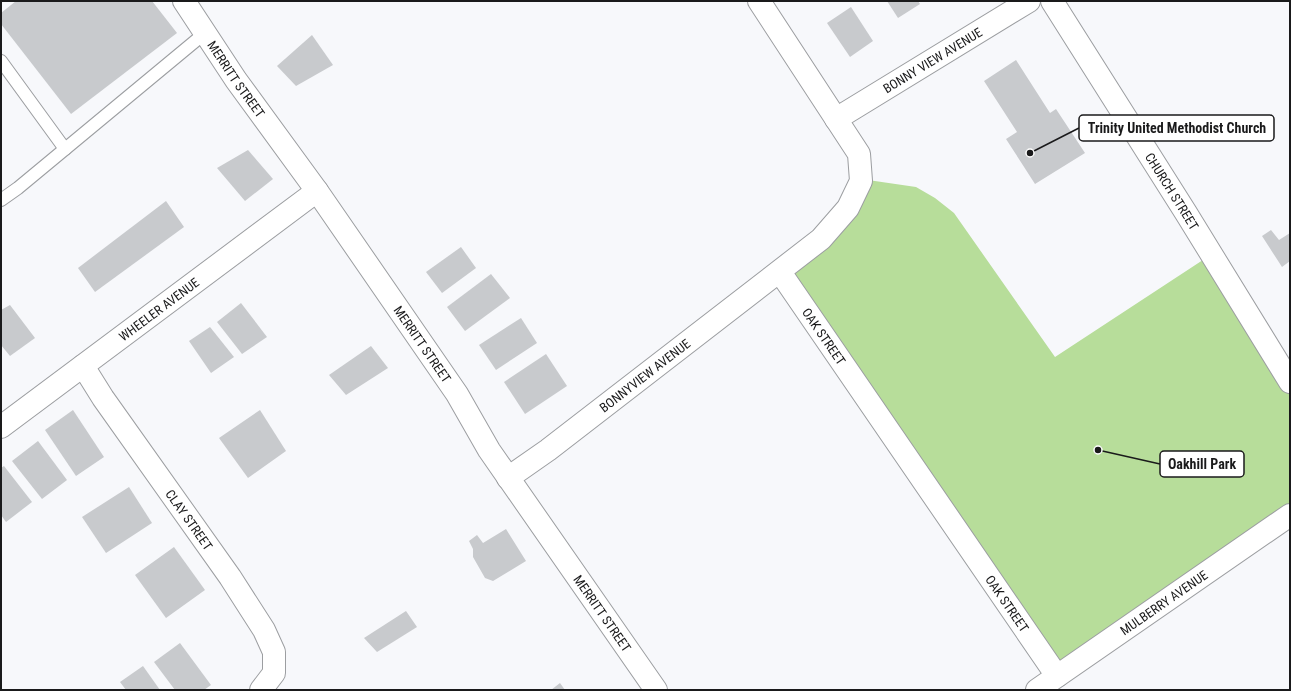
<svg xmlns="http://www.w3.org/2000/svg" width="1291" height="691" viewBox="0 0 1291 691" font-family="'Roboto Condensed',sans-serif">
<rect width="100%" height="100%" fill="#f7f8fb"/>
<!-- green -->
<polygon fill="#b7dd9a" points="868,180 916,187 935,198 954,213 1055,357 1209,256 1290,388 1290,513 1058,673 788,275"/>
<!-- building -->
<g fill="#c8cacd">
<polygon points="16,1 152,1 177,33 71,114 1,24 1,13"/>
<polygon points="887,1 918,1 920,4 898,18"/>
<polygon points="851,7 873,41 850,57 827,23"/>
<polygon points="312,35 333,65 296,86 277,66"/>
<polygon points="1016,60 1050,113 1056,109 1085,153 1035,184 1006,139 1017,132 984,81"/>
<polygon points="248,150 273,179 245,201 217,168"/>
<polygon points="166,201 184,227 95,292 78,268"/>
<polygon points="1271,230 1279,240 1290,233 1290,261 1282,267 1262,236"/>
<polygon points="461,247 476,268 442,293 426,272"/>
<polygon points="491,274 510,298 465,331 447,307"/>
<polygon points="241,303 267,337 242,354 217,322"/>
<polygon points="10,305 35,338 10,356 1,345 1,310"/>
<polygon points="521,318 537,343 496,370 479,345"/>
<polygon points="210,327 234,357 211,373 189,341"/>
<polygon points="371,346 388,368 346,395 329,375"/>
<polygon points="546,354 567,386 525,414 504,382"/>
<polygon points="73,410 104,457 76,476 45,430"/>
<polygon points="260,410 286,451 248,478 219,438"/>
<polygon points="38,441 67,480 42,499 12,461"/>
<polygon points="4,466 32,502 6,522 1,515 1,468"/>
<polygon points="129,487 152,523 106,553 82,517"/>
<polygon points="506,529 526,561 493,581 485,578 473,557 473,549 469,541 477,535 483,543"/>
<polygon points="174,547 205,590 166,618 135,575"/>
<polygon points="406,611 417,627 377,652 364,638"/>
<polygon points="180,643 211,685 204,690 175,690 154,662"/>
<polygon points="143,666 160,690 126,690 120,682"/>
<polygon points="560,683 565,690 551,690"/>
</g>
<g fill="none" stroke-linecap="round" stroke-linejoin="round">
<!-- service casing -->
<g stroke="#9c9ea1" stroke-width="14">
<g id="service">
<polyline points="1,61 65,149"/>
<polyline points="1,200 18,188 205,33"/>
</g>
</g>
<!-- minor casing -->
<g stroke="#9c9ea1" stroke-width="24">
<g id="minor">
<path id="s1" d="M 184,1 L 236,80 L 317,191 L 457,394 L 489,450 L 656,690"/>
<path id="s2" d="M 1052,1 L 1186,213 L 1290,382"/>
<path id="s3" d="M 836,119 L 1029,1"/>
<path id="s4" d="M 780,272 L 1057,676"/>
<path id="s5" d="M 83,366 L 103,398 L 230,577 L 264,630 L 274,652 L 274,673 L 261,690"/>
<path id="s6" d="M 1,427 L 317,191"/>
<path id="s7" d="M 508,478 L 548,450 L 821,239 L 848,208 L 861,181 L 859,154 L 759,1"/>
<path id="s8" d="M 1037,690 L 1290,515"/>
</g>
</g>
<!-- service -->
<use href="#service" stroke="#fff" stroke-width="12"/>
<!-- minor -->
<use href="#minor" stroke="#fff" stroke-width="22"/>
</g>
<g text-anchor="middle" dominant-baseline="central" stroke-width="3" stroke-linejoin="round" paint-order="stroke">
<!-- street labels -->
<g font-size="13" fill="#1a1a1b" stroke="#fff">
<text stroke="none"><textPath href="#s3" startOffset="113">BONNY VIEW AVENUE</textPath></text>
<text stroke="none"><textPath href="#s1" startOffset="94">MERRITT STREET</textPath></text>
<text stroke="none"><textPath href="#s2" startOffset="225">CHURCH STREET</textPath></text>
<text stroke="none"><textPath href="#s6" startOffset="197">WHEELER AVENUE</textPath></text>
<text stroke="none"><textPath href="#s4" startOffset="78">OAK STREET</textPath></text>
<text stroke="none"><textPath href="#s1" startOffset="418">MERRITT STREET</textPath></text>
<text stroke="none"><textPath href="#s7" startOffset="171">BONNYVIEW AVENUE</textPath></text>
<text stroke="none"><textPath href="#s5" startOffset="187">CLAY STREET</textPath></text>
<text stroke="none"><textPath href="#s4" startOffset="402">OAK STREET</textPath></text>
<text stroke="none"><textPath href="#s8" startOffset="154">MULBERRY AVENUE</textPath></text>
<text stroke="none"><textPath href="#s1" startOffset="742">MERRITT STREET</textPath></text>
</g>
</g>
<!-- callouts -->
<path fill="none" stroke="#1a1a1b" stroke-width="1.5" d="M1030 153L1079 128M1098 450L1160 464"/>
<g fill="#1a1a1b" stroke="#fff" stroke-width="1.5">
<circle cx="1030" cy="153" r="4"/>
<circle cx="1098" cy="450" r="4"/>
</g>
<g fill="#fff" stroke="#1a1a1b" stroke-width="1.5">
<rect x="1079" y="115" width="195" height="26" rx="4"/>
<rect x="1160" y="451" width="84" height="26" rx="4"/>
</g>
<g font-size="14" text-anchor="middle" font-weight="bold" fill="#1a1a1b">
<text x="1177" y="133">Trinity United Methodist Church</text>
<text x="1202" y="469">Oakhill Park</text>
</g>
<!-- border -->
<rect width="1291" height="691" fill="none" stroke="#1a1a1b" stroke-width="4"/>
</svg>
